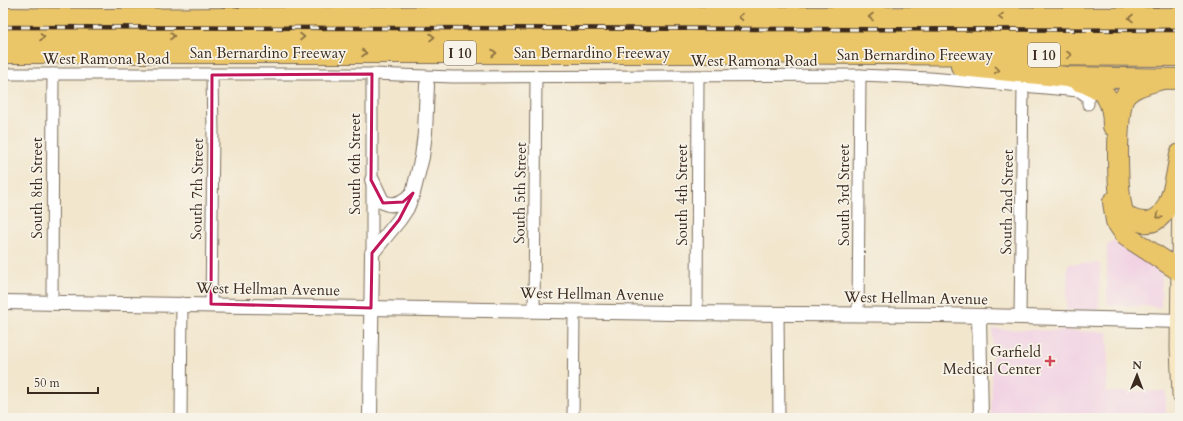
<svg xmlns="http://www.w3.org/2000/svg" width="1183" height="421" viewBox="0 0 1183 421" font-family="Cardo,serif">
<rect width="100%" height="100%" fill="#f7f3e8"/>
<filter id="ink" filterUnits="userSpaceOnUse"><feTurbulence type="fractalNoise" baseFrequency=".025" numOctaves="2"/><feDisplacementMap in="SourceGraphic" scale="8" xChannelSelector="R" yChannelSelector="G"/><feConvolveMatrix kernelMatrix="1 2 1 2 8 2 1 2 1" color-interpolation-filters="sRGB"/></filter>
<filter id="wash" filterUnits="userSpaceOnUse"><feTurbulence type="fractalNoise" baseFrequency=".012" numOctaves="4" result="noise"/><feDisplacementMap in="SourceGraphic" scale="16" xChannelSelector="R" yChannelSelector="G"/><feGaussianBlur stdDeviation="0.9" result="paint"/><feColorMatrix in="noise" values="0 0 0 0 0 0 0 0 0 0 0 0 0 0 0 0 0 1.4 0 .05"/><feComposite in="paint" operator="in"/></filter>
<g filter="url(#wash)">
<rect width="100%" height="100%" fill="#f2e6cd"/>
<!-- built -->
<g fill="#f1d0e3">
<polygon points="1115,241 1162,267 1161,307 1107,305 1107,245"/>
<polygon points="1100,263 1099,311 1066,310 1068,264"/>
<polygon points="993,329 1108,332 1107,392 1166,391 1166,418 991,418"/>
</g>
</g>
<g filter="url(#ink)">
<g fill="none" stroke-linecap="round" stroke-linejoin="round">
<!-- tertiary-tunnel -->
<polyline stroke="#cdc0aa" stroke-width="14" stroke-dasharray="14 7" stroke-linecap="butt" points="427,85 429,3"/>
<!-- minor casing -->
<g stroke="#7b6c5b" stroke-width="13">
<g id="minor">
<polyline points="3,74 372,74 453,77 860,75 930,78 1079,91 1088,97 1088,104"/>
<polyline points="372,253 372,74"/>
<polyline points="52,302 53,74"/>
<polyline points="211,304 213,133 212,75"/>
<polyline points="534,310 536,77"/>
<polyline points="697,313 698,76"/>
<polyline points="778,313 779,418"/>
<polyline points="858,314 860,75"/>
<polyline points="1020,316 1023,87"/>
<polyline points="181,418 182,303"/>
<polyline points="573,418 574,311"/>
</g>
</g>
<!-- tertiary casing -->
<g stroke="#7b6c5b" stroke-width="16">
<g id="tertiary">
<path d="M 372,180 L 382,201 C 393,209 405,201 413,193"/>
<polyline points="3,302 672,313 940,315 1180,321"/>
<polyline points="979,316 981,418"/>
<polyline points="370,418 372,253 399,220 407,208 413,193 422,157 425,133 427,85"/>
</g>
</g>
<!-- secondary casing -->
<g stroke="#7b6c5b" stroke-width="17">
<polyline id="secondary" points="1180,182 1178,348 1180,395"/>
</g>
<!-- motorway casing -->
<g stroke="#7b6c5b" stroke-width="22">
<g id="motorway">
<polyline points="3,18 107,19 498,16 1180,18"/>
<polyline points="3,37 1180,40"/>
<polyline points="3,53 703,53 1180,56"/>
<polyline points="961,66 1067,77 1180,79"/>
<path d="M 1162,79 C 1150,83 1131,86 1124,98 C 1116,111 1116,200 1124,213 C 1128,219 1136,221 1143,222 C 1172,226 1176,174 1180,154"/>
<path d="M 1079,81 C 1105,88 1113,99 1113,126"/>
<polyline points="1113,202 1116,221 1126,236 1180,271"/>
</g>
</g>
<!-- minor -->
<use href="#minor" stroke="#fff" stroke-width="11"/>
<!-- tertiary -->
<use href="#tertiary" stroke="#fff" stroke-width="14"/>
<!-- secondary -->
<use href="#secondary" stroke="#f7e8c3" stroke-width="15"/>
<!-- motorway -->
<use href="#motorway" stroke="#ebc669" stroke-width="20"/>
<!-- rail casing -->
<g stroke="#3b2a1e" stroke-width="4.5">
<polyline id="rail" points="3,27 1180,30"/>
</g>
<!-- rail -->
<use href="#rail" stroke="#f7f3e8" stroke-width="3" stroke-dasharray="9" stroke-linecap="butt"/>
</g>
<!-- one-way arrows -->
<defs><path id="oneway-chevron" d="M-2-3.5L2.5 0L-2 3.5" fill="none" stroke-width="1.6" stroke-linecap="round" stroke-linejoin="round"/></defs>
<g stroke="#8a7040">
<use href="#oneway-chevron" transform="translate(741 17) rotate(-180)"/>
<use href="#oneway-chevron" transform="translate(871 17) rotate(-180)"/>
<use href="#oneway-chevron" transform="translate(1001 17) rotate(-180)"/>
<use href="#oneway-chevron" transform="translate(1131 18) rotate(-180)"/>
<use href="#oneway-chevron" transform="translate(172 36)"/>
<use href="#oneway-chevron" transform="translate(42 37)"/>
<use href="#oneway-chevron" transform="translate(302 37)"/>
<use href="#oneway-chevron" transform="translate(432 37)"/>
<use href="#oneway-chevron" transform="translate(364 53)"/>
<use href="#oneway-chevron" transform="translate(494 53)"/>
<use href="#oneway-chevron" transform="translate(1069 55)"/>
<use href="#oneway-chevron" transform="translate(997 70) rotate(6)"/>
<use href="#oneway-chevron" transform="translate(1159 216) rotate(140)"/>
</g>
</g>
<!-- marked area -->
<path fill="none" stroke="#c2185b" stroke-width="3" stroke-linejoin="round" d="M 372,74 L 371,180 L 383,203 L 403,202 L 413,193 L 399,220 L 372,253 L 371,308 L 211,304 L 212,75 Z"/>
<!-- markers -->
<path fill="#d1495b" stroke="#f7f3e8" stroke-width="1.5" d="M1048 355h4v4h4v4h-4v4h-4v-4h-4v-4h4z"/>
<g text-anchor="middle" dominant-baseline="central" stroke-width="3.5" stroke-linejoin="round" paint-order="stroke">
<!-- shield labels -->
<g fill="#f7f3e8" stroke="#73665b" stroke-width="1">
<rect x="444" y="41" width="32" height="24" rx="3"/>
<rect x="1028" y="43" width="32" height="24" rx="3"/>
</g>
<g font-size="14" font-weight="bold" fill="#3b2a1e">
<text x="460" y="53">I 10</text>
<text x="1044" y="55">I 10</text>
</g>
<!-- street labels -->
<g font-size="15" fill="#3b2a1e" stroke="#f7f3e8">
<text x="268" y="53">San Bernardino Freeway</text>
<text x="592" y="53">San Bernardino Freeway</text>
<text x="915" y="55">San Bernardino Freeway</text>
<text x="106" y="59">West Ramona Road</text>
<text x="754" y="61">West Ramona Road</text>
<text transform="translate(355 164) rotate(-90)">South 6th Street</text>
<text transform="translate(37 188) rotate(-90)">South 8th Street</text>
<text transform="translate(197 189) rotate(-89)">South 7th Street</text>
<text transform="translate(520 193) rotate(-89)">South 5th Street</text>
<text transform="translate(682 195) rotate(-90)">South 4th Street</text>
<text transform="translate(844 195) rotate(-90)">South 3rd Street</text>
<text transform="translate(1007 202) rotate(-89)">South 2nd Street</text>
<text transform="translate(268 289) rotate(1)">West Hellman Avenue</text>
<text transform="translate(592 294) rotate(1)">West Hellman Avenue</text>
<text transform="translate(916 298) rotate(1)">West Hellman Avenue</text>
</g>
<!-- poi labels -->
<g font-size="15" fill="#3b2a1e" stroke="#f7f3e8" text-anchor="end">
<text x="1041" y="352">Garfield<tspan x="1041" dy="17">Medical Center</tspan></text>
</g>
</g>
<!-- margin -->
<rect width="1183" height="421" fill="none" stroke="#f7f3e8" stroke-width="16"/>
<!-- north arrow -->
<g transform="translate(1137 375) rotate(1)" stroke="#f7f3e8" stroke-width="3" paint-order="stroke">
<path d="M0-3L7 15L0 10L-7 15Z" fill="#3b2a1e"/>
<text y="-6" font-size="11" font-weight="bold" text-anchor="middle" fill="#3b2a1e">N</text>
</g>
<!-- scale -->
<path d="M28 387v6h70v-6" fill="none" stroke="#3b2a1e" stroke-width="2"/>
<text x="34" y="387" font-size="12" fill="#3b2a1e" stroke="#f7f3e8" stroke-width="3" paint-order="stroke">50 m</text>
</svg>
